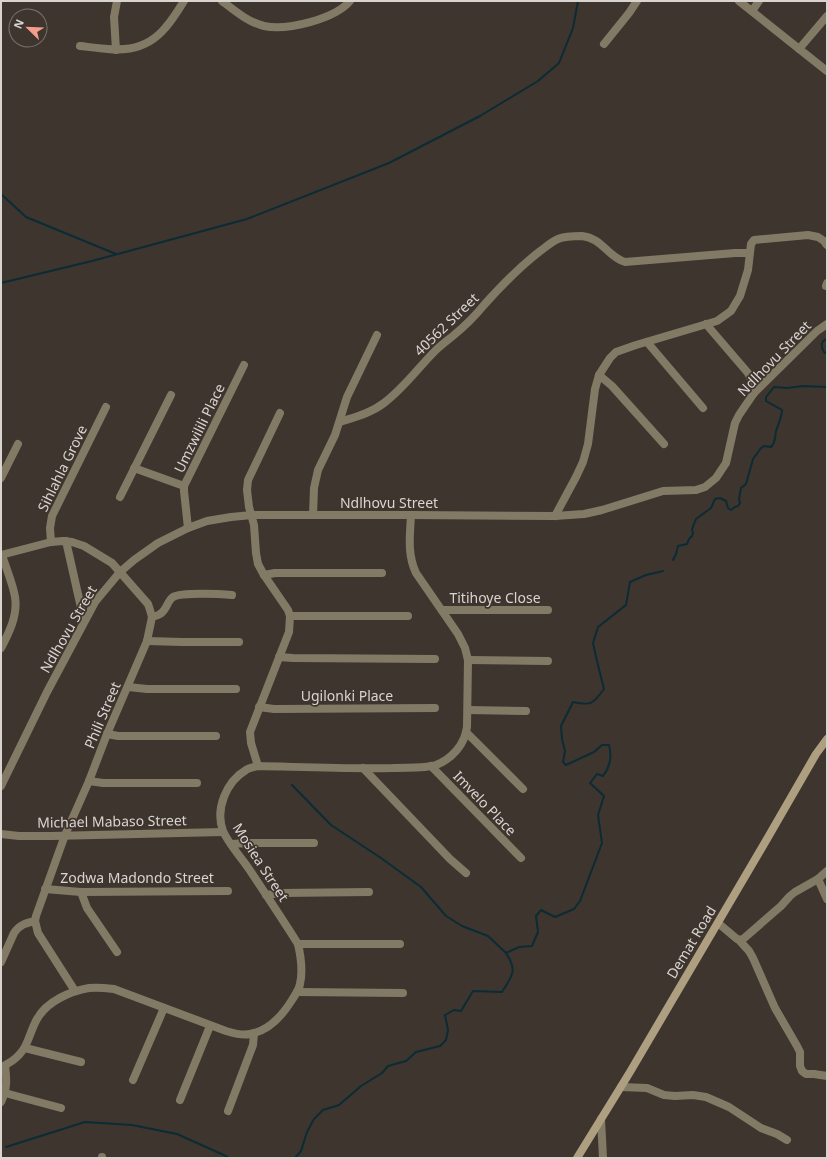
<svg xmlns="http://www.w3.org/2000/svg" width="828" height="1159" viewBox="0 0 828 1159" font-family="'Noto Sans',sans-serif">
<rect width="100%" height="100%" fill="#3e352f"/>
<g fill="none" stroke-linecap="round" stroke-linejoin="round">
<!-- stream -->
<g stroke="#0b2b35" stroke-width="2">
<polyline points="1,194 26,217 116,254"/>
<polyline points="1,283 92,261 247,219 389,163 480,116 538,81 559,63 573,28 578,1"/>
<path d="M 827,339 C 820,341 821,347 824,352 L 827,354"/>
<path d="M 673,560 L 676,554 L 678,546 L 687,544 L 689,539 L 692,536 L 693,533 L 692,529 L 696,519 L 711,508 L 715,499 L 720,498 L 726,501 L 728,508 L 731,510 L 735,507 L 738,506 L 740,503 L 739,499 L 741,488 L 746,484 L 753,459 L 761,448 L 764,446 L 771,447 C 777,441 774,435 777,428 C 779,423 782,416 782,410 L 766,401 L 766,397 L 774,387 L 787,388 L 803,386 L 827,387"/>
<polyline points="292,785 331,825 381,858 421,887 446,916 462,926 488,936 506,953"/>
<polyline points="6,1147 85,1122 132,1125 177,1134 226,1156 229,1158"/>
<path d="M 295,1158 L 301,1151 L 307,1132 L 314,1119 L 323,1110 L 339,1105 L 361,1086 L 382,1073 L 388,1066 L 406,1061 L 416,1052 L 440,1046 L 446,1040 L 448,1030 L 445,1015 L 454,1010 L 461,1011 L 473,991 L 502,992 C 512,976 518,971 506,953 L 519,947 L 532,946 L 538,932 L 536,916 L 541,910 L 555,917 L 574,909 L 580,901 L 602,843 L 598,815 L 604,796 L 590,783 L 597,774 L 603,776 C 610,767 612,756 609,745 L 602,745 L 594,752 L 566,765 L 563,762 L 565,751 L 562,739 L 561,726 L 573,702 C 591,706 593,704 604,689 L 597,661 L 593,643 L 598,627 L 626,605 L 630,582 L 646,575 L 663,571"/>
</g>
<!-- street -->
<g stroke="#837a66" stroke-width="8">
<path d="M 222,1 C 235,11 248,22 264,26 C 287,31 335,19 350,1"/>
<polyline points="739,1 827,71"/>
<polyline points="752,11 759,1"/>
<polyline points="604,44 629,13 637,1"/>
<path d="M 80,46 C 114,50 142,56 166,27 C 173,19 179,9 184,1"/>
<polyline points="799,49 827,16"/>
<polyline points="116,50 114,17 117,1"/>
<polyline points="826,286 827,283"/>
<path d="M 706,324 L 748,373 C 752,380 754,386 754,393"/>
<polyline points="647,342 703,408"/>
<polyline points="599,375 612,386 664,444"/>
<path d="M 340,422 C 355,417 371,413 384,403 C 404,388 418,368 435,351 C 441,345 448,340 454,335 C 465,326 475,316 484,305 C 502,285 521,265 543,249 C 548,245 553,241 558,239 C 565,236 575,236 582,236 C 602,238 608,257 625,262 L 735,253 L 749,253"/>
<polyline points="134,468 184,486"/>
<polyline points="1,478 18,444"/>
<polyline points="120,497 171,395"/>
<polyline points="313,515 314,488 318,470 335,435 347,397 377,335"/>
<polyline points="555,516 576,477 583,462 588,444 595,389 599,375 610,358 616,352 636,345 717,321 731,311 740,296 748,270 751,244 754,240 808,235 818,237 824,241 827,245"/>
<polyline points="188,528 184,491 184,486 244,365"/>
<polyline points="66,541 84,621"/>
<polyline points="51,542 50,528 52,516 106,407"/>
<polyline points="1,555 51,542 63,541 72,542 84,546 112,563 148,604 150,610 152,617 147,641 107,734 89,781 65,835 36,916 35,921 38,933 75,991"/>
<polyline points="264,575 275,573 382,573"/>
<polyline points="442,610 548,610"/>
<polyline points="290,616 408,616"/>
<path d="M 152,617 C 154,616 158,616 160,614 C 167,610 167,601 173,597 C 181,592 222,594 232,595"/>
<polyline points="147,641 182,642 239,642"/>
<path d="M 1,648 C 9,633 18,615 15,597 C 13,584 6,568 2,555"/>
<polyline points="279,657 293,658 435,659"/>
<polyline points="468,660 548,661"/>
<polyline points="128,687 147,689 236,689"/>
<polyline points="259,707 274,709 435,708"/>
<polyline points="468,710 526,711"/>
<polyline points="466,732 523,789"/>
<polyline points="107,734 118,736 216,736"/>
<polyline points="258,766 251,743 250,732 289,632 290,616 288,610 264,575 258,564 256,553 254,525 249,507 247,490 248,480 280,413"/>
<polyline points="431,766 521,858"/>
<polyline points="363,768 450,859 466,873"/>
<polyline points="89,781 103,783 197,783"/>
<polyline points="1,786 47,692 95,602 120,572 134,560 158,543 188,528 207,521 231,517 252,515 411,515 555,516 584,514 602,510 663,491 696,490 705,487 716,478 726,463 735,423 739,415 754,393 817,331 827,324"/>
<polyline points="1,834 19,836 52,836 223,832"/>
<polyline points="231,844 249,843 314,843"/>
<polyline points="818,879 827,899"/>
<polyline points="45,889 81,892 228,891"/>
<polyline points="81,892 87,908 117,952"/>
<polyline points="266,895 281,893 369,892"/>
<polyline points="718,923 737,939 742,940 781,906 790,896 795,892 818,879 827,871"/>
<polyline points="739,940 749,951 753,958 775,1008 797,1046 800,1052 800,1066 802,1071 806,1074 814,1074 827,1076"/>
<polyline points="298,944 400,944"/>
<path d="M 1,962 L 14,933 C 19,925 26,923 35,921"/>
<polyline points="297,992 403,993"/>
<polyline points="25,1048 81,1062"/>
<path d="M 1,1067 C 5,1066 8,1063 12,1061 C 29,1049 28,1035 37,1019 C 47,1001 71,991 89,988 C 97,987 106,988 114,989 L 226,1031 C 233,1033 242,1036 250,1034 C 269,1031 282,1016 292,1000 C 295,995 299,990 300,984 C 303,971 301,957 298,944 C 283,920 267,896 251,872 C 243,859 229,845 223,831 C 215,809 226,782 246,770 C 249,768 254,767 258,766 C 303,767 348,769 393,768 C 406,767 423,769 436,765 C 452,759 465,744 467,727 L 468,660 L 465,648 L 458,634 L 416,573 C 407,554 410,535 411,515"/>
<polyline points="133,1080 164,1008"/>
<polyline points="621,1087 647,1088 664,1095 675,1096 693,1095 706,1097 729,1107 761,1128 777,1134 787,1140"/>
<polyline points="5,1093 61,1108"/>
<polyline points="180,1100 210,1026"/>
<path d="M 1,1102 C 7,1089 7,1080 5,1066"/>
<polyline points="228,1111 253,1045 254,1033"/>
<polyline points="601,1119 603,1158"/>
<polyline points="102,1158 102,1157"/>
</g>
<!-- secondary -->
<polyline stroke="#ae9f80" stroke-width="8" points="577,1158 630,1072 767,839 816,754 827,739"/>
</g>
<g text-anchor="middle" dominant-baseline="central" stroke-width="3.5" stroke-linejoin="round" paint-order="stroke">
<!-- street labels -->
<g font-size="14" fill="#dad4d0" stroke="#3e352f">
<text transform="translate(446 324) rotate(-44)">40562 Street</text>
<text transform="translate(774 358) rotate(-46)">Ndlhovu Street</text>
<text transform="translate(199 428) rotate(-64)">Umzwilili Place</text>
<text transform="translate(62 468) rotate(-64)">Sihlahla Grove</text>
<text x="389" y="502">Ndlhovu Street</text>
<text x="495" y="597">Titihoye Close</text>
<text transform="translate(68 629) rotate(-60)">Ndlhovu Street</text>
<text x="347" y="695">Ugilonki Place</text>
<text transform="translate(102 715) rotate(-67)">Phili Street</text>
<text transform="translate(485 803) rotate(46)">Imvelo Place</text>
<text transform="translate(112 821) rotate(-1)">Michael Mabaso Street</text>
<text transform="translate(261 862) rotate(57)">Mosiea Street</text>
<text x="137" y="877">Zodwa Madondo Street</text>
<text transform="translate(691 942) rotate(-59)">Demat Road</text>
</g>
</g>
<!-- border -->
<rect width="828" height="1159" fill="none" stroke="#dad4d0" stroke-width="4"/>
<!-- north arrow -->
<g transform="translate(28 28) rotate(293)"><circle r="19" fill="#3e352f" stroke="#7c756f"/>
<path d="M0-3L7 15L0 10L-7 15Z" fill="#f49d8d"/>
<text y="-6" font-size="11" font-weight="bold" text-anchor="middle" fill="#dad4d0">N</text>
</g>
</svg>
